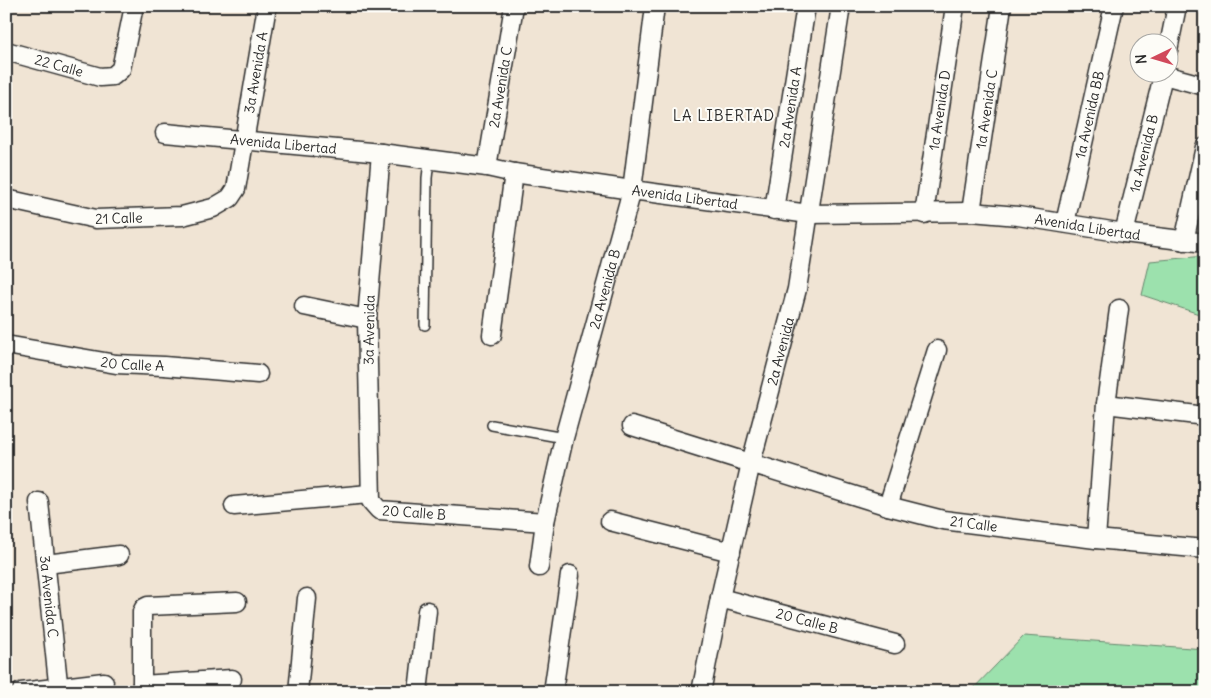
<svg xmlns="http://www.w3.org/2000/svg" width="1211" height="698" viewBox="0 0 1211 698" font-family="Delius,sans-serif">
<rect width="100%" height="100%" fill="#f0e4d4"/>
<filter id="ink" filterUnits="userSpaceOnUse"><feTurbulence type="fractalNoise" baseFrequency=".02" numOctaves="2"/><feDisplacementMap in="SourceGraphic" scale="10" xChannelSelector="R" yChannelSelector="G"/><feConvolveMatrix kernelMatrix="1 2 1 2 8 2 1 2 1" color-interpolation-filters="sRGB"/></filter>
<g filter="url(#ink)">
<!-- green -->
<g fill="#9ce1ad" stroke="#64866c">
<polygon points="1205,256 1205,316 1142,295 1150,261"/>
<polygon points="1024,636 1205,649 1205,692 970,692"/>
</g>
<g fill="none" stroke-linecap="round" stroke-linejoin="round">
<!-- service casing -->
<g stroke="#2b2b2b" stroke-width="12">
<g id="service">
<polyline points="425,325 427,178 429,161"/>
<polyline points="492,425 564,438"/>
</g>
</g>
<!-- minor casing -->
<g stroke="#2b2b2b" stroke-width="21">
<g id="minor">
<polyline points="1168,50 1177,6"/>
<path id="s1" d="M 6,51 L 100,77 L 113,76 L 121,69 L 134,6"/>
<polyline points="1164,75 1205,86"/>
<path id="s2" d="M 165,133 L 381,153 L 487,167 L 514,173 L 632,190 L 809,214 L 971,212 L 1018,216 L 1124,233 L 1205,243"/>
<path id="s3" d="M 381,153 L 367,319 L 371,501 L 379,510 L 545,522"/>
<path id="s4" d="M 487,167 L 514,6"/>
<path id="s5" d="M 6,199 L 96,219 L 182,216 L 213,208 L 230,198 L 236,189 L 267,6"/>
<path id="s6" d="M 774,210 L 806,6"/>
<path id="s7" d="M 971,212 L 1002,6"/>
<path id="s8" d="M 924,214 L 955,6"/>
<path id="s9" d="M 1065,223 L 1114,6"/>
<path id="s10" d="M 1124,233 L 1164,72"/>
<polyline points="1184,241 1205,147"/>
<polyline points="304,306 367,319"/>
<polyline points="492,335 514,173"/>
<path id="s11" d="M 6,345 L 116,364 L 164,366 L 258,374"/>
<polyline points="1106,404 1205,416"/>
<path id="s12" d="M 632,426 L 888,506 L 943,520 L 1096,539 L 1205,549"/>
<path id="s13" d="M 39,502 L 59,692"/>
<polyline points="234,506 369,494"/>
<polyline points="888,506 937,350"/>
<polyline points="610,521 731,552"/>
<polyline points="1096,539 1106,404 1119,309"/>
<polyline points="46,564 119,555"/>
<path id="s14" d="M 539,567 L 545,522 L 564,438 L 632,190 L 655,6"/>
<path id="s15" d="M 720,598 L 895,644"/>
<polyline points="142,685 232,679"/>
<polyline points="21,692 104,682"/>
<polyline points="142,692 142,612 144,608 148,606 237,602"/>
<polyline points="298,692 307,598"/>
<polyline points="418,692 427,611"/>
<polyline points="553,692 570,575"/>
<path id="s16" d="M 701,692 L 720,598 L 751,463 L 797,289 L 841,6"/>
</g>
</g>
<!-- service -->
<use href="#service" stroke="#fdfcf7" stroke-width="9"/>
<!-- minor -->
<use href="#minor" stroke="#fdfcf7" stroke-width="18"/>
</g>
</g>
<g text-anchor="middle" dominant-baseline="central" stroke-width="4" stroke-linejoin="round" paint-order="stroke">
<!-- street labels -->
<g font-size="14" fill="#2b2b2b" stroke="#fdfcf7">
<text stroke="none"><textPath href="#s1" startOffset="55">22 Calle</textPath></text>
<text stroke="none"><textPath href="#s5" startOffset="359">3a Avenida A</textPath></text>
<text stroke="none"><textPath href="#s4" startOffset="81">2a Avenida C</textPath></text>
<text stroke="none"><textPath href="#s6" startOffset="104">2a Avenida A</textPath></text>
<text stroke="none"><textPath href="#s7" startOffset="104">1a Avenida C</textPath></text>
<text stroke="none"><textPath href="#s8" startOffset="105">1a Avenida D</textPath></text>
<text stroke="none"><textPath href="#s9" startOffset="111">1a Avenida BB</textPath></text>
<text stroke="none"><textPath href="#s2" startOffset="119">Avenida Libertad</textPath></text>
<text stroke="none"><textPath href="#s10" startOffset="82">1a Avenida B</textPath></text>
<text stroke="none"><textPath href="#s2" startOffset="524">Avenida Libertad</textPath></text>
<text stroke="none"><textPath href="#s5" startOffset="115">21 Calle</textPath></text>
<text stroke="none"><textPath href="#s2" startOffset="929">Avenida Libertad</textPath></text>
<text stroke="none"><textPath href="#s14" startOffset="286">2a Avenida B</textPath></text>
<text transform="translate(369 330) rotate(-89)">3a Avenida</text>
<text stroke="none"><textPath href="#s16" startOffset="350">2a Avenida</textPath></text>
<text stroke="none"><textPath href="#s11" startOffset="128">20 Calle A</textPath></text>
<text stroke="none"><textPath href="#s3" startOffset="396">20 Calle B</textPath></text>
<text stroke="none"><textPath href="#s12" startOffset="356">21 Calle</textPath></text>
<text stroke="none"><textPath href="#s13" startOffset="95">3a Avenida C</textPath></text>
<text stroke="none"><textPath href="#s15" startOffset="90">20 Calle B</textPath></text>
</g>
<!-- neighbourhood labels -->
<g font-size="15" letter-spacing="1" fill="#2b2b2b" stroke="#fdfcf7">
<text x="724" y="115">LA LIBERTAD</text>
</g>
</g>
<!-- margin -->
<rect width="1211" height="698" fill="none" stroke="#fdfcf7" stroke-width="25"/>
<rect x="12" y="12" width="1186" height="673" fill="none" stroke="#2b2b2b" stroke-width="2" filter="url(#ink)"/>
<!-- north arrow -->
<g transform="translate(1154 58) rotate(265)"><circle r="24" fill="#fdfcf7" stroke="#a9a8a5"/>
<path d="M0-4L9 19L0 12L-9 19Z" fill="#d1495b"/>
<text y="-8" font-size="14" font-weight="bold" text-anchor="middle" fill="#2b2b2b">N</text>
</g>
</svg>
